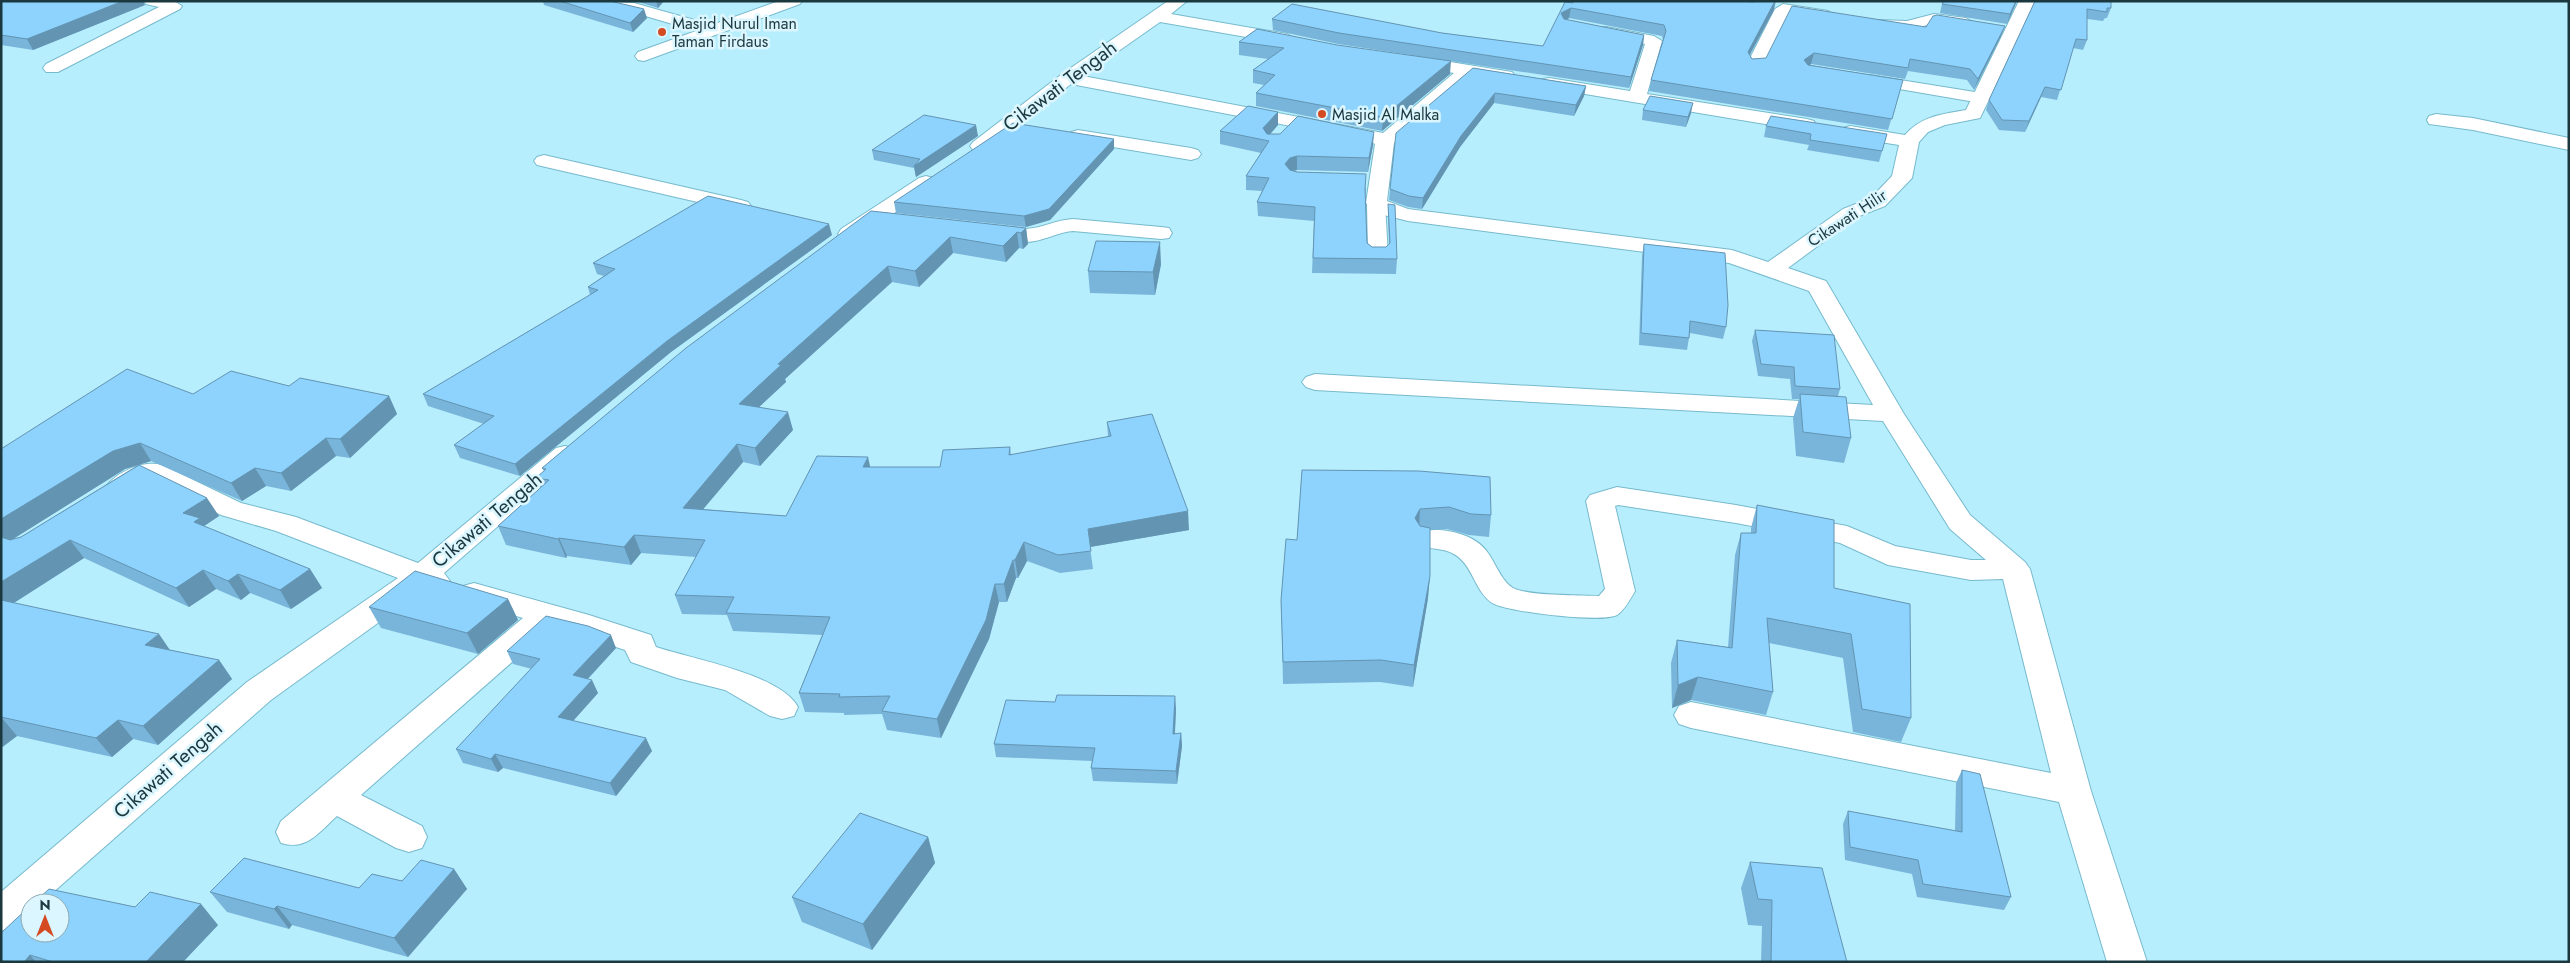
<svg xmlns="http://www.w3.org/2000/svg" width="2570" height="963" viewBox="0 0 2570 963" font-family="Jost,sans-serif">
<rect width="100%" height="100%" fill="#b7eefd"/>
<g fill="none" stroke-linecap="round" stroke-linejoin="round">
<!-- lane casing -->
<g stroke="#76bacd" stroke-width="2">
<g id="lane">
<polygon points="1869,75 1981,93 1989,98 1981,103 1864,83 1861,80 1864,77"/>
<polygon points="1376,198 1382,199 1385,203 1388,256 1385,260 1371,260 1368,256 1367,203 1370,199"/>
</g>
</g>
<!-- street casing -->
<g stroke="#76bacd" stroke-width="2">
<g id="street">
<polygon points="144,1 174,1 182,6 180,9 58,72 46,72 43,68 46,64 159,7 146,4"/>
<polygon points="590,1 634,3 712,25 779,1 802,1 800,4 644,61 638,60 635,56 638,52 696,31 632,12 592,4"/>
<path d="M 1168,1 L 1187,1 L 1171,14 L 1287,34 L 1295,39 L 1287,44 L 1160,22 L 1083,76 L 1383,133 L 1454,73 L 1407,65 L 1404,61 L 1407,57 L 1413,56 L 1512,72 L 1515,76 L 1512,80 L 1506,81 L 1471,76 L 1453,94 L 1394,143 L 1387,201 L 1408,209 L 1732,250 L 1768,262 L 1843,209 L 1871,198 L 1892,176 L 1899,145 L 1843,136 L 1841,132 L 1843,128 L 1850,126 L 1905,135 C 1921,116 1943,114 1966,110 L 2019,1 L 2035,1 L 2022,32 L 1980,118 L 1945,125 L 1928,132 L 1919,142 L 1912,178 L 1885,206 L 1857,217 L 1788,268 L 1826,281 L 1904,414 L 1970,515 L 2025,562 L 2030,569 L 2091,791 L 2147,962 L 2107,962 L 2059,802 L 1691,728 L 1679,724 L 1674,715 L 1679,706 L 1691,702 L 2051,773 L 2003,579 L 1971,580 L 1888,565 L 1840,543 L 1736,523 L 1618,505 L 1615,506 L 1635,591 C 1631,598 1624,611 1617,615 C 1601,623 1507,612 1492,603 C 1474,591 1473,563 1452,553 C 1443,548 1429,549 1419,546 L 1415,539 L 1419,532 C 1440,526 1475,533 1488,553 C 1496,564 1502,583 1515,589 C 1533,596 1579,595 1599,596 L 1605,589 L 1586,501 L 1590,495 L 1617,487 L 1736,505 L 1847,526 L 1895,546 L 1971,560 L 1986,560 L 1950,529 L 1883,421 L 1315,390 L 1306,387 L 1302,382 L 1306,377 L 1315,374 L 1873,405 L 1809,291 L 1729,263 L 1408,221 L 1380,214 L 1366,203 L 1375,144 L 1369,141 L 1071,84 L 987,150 L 973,150 L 970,146 L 973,142 L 1062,74 Z"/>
<polygon points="1783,4 1828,11 1836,16 1828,21 1788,15 1762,68 1750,68 1747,64 1775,9"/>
<path d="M 1934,14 L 1966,18 L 1974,23 C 1966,34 1945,23 1933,24 C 1919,26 1880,40 1870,25 L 1878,20 L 1907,21 Z"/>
<polygon points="1606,27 1654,36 1662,41 1647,94 1807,119 1814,121 1816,125 1814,129 1807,131 1543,87 1540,83 1543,79 1549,78 1630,91 1645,44 1600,36 1598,32 1600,28"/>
<polygon points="2436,114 2473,118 2569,138 2569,150 2473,130 2429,124 2427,120 2429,116"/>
<polygon points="1078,130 1191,148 1198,150 1201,154 1198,158 1191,160 1071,140 1068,136 1071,132"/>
<polygon points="544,155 741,200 748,202 751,206 748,210 741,212 537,165 534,161 537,157"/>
<polygon points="926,176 933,178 936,182 933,186 857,239 849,240 841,239 838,234 841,229 919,178"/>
<path d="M 1073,219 L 1161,227 L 1169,228 L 1172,233 L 1169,238 L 1161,239 L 1073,231 C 1057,232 1042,242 1026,242 C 1012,243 996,239 982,236 L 979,231 L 982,226 C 997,223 1011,231 1026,229 C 1042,228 1056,220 1073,219 Z"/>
<path d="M 565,446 L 574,448 L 578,454 L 574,460 L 444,573 L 450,581 L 446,588 L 435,591 L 425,589 L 271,700 L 41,903 L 30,903 L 30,913 L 14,927 L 1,931 L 1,892 L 247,682 L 398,578 L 276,531 L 221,515 L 151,481 C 135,487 127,499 109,494 L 105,488 C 116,472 143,460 162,465 L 241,503 L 296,517 L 418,563 L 556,448 Z"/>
<path d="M 474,583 L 589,615 L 651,635 L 656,647 C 692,659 780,674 798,707 L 794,716 L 782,719 L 770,716 L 725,690 L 677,678 L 631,662 L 625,650 L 553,626 L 361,795 L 422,826 L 427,837 L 422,848 L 409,852 L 396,848 L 337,816 C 319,832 307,851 281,843 L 276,832 L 281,821 L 523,618 L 463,600 L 459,593 L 463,586 Z"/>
</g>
</g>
<!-- lane -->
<use href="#lane" fill="#fff" fill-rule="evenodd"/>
<!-- street -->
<use href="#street" fill="#fff" fill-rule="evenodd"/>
</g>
<!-- wall -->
<g fill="#79b5da" fill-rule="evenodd">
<polygon points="1,1 145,5 33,50 1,45"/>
<polygon points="543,1 610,1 647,18 633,32 544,5"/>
<polygon points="635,1 664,1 658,8"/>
<polygon points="1755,1 1776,1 1774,10 1750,55 1752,59 1766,58 1926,27 2005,26 2001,36 1974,90 1967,80 1908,71 1905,79 1811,64 1810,65 1903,80 1888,130 1649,91 1651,80 1663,40 1662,36 1569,18 1567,20 1644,35 1643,45 1629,88 1338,44 1273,30 1272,19 1442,33 1543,46 1573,3 1754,2"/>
<polygon points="1944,1 2017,1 2007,24 1940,13 1942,4"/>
<polygon points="2035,1 2111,8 2107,18 2105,18 2103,21 2087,19 2087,40 2083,50 2073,48 2057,100 2041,97 2025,132 1999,130 1986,110 1989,100"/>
<polygon points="1257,29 1450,74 1382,131 1256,106 1256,93 1264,85 1253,83 1253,70 1268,59 1239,55 1239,42"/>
<polygon points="1473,68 1586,86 1584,96 1574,116 1494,103 1460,147 1422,209 1408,207 1389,200 1390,189"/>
<polygon points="1643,110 1691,113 1686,127 1642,120"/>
<polygon points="1278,112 1278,125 1270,134 1373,145 1368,172 1297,170 1294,171 1366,188 1365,196 1367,243 1372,247 1386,247 1389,244 1388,218 1388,204 1397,259 1396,274 1312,273 1314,221 1258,216 1257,202 1262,191 1246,190 1246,176 1261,153 1220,144 1220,131"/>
<polygon points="1766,126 1887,134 1879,162 1807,150 1809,145 1764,137"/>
<polygon points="978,136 916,177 914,168 874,160 872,150"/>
<polygon points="1114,149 1050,220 1026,227 896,213 894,202"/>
<polygon points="871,211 1026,228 1028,244 1023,249 1019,248 1006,262 953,253 919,287 892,282 785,379 786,382 759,407 793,430 760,466 743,462 703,509 786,516 870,467 940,467 1010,447 1011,455 1108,437 1107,422 1189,530 1090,547 1093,569 1060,573 1027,561 1018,578 1016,578 1007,602 999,602 989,639 941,738 887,730 882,714 844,715 844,713 805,712 799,693 822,635 733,631 727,615 682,614 675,595 696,557 641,553 631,565 567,556 566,558 506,545 498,526 540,488 536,478 544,471 542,468"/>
<polygon points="832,235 671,352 520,476 460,458 454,445 484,424 428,406 423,394 590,295 588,287 604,276 597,274 593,263"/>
<polygon points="1644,244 1726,327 1723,339 1690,333 1689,338 1687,350 1639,345 1642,256"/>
<polygon points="1161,264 1155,295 1090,293 1088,271"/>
<polygon points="1755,330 1840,389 1838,396 1851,438 1844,463 1796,456 1793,418 1799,399 1792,399 1790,379 1758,376 1752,341"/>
<path d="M 289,386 L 389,396 L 397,414 L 350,458 L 336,456 L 291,491 L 266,486 L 242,501 L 151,461 L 139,465 L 219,516 L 204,526 L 205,527 L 310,569 L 322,588 L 291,609 L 250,593 L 241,600 L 216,589 L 189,607 L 84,558 L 14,603 L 170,650 L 219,660 L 232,679 L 158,745 L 133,739 L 112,757 L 17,736 L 1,748 L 1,449 L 193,394 ZM 138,465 L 21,537 L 13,539 L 125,469 Z"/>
<polygon points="1302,470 1491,515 1489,537 1469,535 1447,529 1430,530 1428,598 1413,687 1380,682 1283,684 1281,600 1297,540"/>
<polygon points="1757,505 1834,588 1911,718 1901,742 1853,732 1843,658 1769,643 1773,692 1766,715 1691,700 1672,708 1671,663 1677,640 1728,647 1735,555 1741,533 1751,533 1751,528"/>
<polygon points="508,599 518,620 478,654 381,628 369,607"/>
<polygon points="616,648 588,679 598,693 573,721 652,751 616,796 503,768 498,772 463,763 456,749 532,669 513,664 507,651"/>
<polygon points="1176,709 1175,734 1181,733 1182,746 1177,784 1093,781 1091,768 1092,761 996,757 994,744"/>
<polygon points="1962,770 2011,897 2004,910 1917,897 1912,874 1845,860 1843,824 1848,811 1955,831 1956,783"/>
<polygon points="928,837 935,863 872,950 802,922 792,897"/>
<polygon points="1750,862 1847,962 1761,962 1762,926 1748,925 1741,888"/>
<polygon points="454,869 467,889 408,957 292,925 289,929 227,912 210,892 359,888 402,881"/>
<polygon points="135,907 218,925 183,962 1,962 1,933"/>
</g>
<!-- shaded-wall -->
<g fill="#6394b2">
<polygon points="123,1 143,1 145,5 33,50 27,39"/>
<polygon points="656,1 664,1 658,8"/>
<polygon points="1775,1 1774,10 1745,63 1748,52"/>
<polygon points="2016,1 2017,1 2007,24 2010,14"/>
<polygon points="1571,8 1569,18 1559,24 1561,13"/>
<polygon points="644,9 647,18 633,32 630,23"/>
<polygon points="2005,26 2001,36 1974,90 1978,79"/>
<polygon points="1644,35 1643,45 1629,88 1631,77"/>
<polygon points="1814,53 1811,64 1801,71 1804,60"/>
<polygon points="1451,61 1450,74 1382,131 1383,117"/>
<polygon points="1586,86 1584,96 1574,116 1576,105"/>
<polygon points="2045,87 2041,97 2025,132 2029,121"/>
<polygon points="1495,93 1494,103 1460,147 1422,209 1423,198 1461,136"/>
<polygon points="1693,103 1691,113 1686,127 1688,117"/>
<polygon points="1278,112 1278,125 1265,140 1263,128"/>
<polygon points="976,125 978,136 916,177 914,166"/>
<polygon points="1374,132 1373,145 1368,172 1369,158"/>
<polygon points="1114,139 1114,149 1050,220 1026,227 1024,216"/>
<polygon points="1297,156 1297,170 1289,172 1285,164 1290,158"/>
<polygon points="829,224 832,235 671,352 520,476 515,464 667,341"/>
<polygon points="1026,228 1028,244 1023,249 1021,233"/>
<polygon points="1017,232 1019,248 1006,262 1003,246"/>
<polygon points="950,237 953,253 919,287 915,271"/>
<polygon points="1160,242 1161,264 1155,295 1153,272"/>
<polygon points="888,266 892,282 785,379 786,382 744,421 739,404 778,364"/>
<polygon points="389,396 397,414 350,458 340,439"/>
<polygon points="788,412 793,430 760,466 755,448"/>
<polygon points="326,438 336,456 291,491 281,473"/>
<polygon points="140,443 151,461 125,469 13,539 8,547 1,539 1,519 113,451"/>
<polygon points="737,444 743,462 689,526 683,508"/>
<polygon points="868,457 872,475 863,467"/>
<polygon points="255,468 266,486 242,501 231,483"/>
<polygon points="207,498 219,516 204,526 212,537 183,513"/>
<polygon points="1420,509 1419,530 1415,518"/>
<polygon points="1188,511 1189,530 1090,547 1088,529"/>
<polygon points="634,535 641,553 631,565 624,547"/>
<polygon points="559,538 567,556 566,558 558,539"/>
<polygon points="70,540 84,558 1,611 1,582"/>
<polygon points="1024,542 1027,561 1018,578 1015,560"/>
<polygon points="1013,560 1016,578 1007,602 1004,584"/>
<polygon points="310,569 322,588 291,609 280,590"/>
<polygon points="203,570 216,589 189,607 176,588"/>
<polygon points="238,574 250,593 241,600 228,581"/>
<polygon points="1430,576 1428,598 1413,687 1414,665"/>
<polygon points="995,584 999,602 989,639 941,738 937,719"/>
<polygon points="508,599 518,620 478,654 467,633"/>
<polygon points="159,634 172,653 145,645"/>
<polygon points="611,635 616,648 579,688 573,675"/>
<polygon points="219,660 232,679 158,745 143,726"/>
<polygon points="1698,677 1691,700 1672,708 1678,685"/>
<polygon points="592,680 598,693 565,730 558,717"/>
<polygon points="1175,696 1176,709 1174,748 1173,734"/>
<polygon points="1,717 17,736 1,748"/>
<polygon points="118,720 133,739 112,757 96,738"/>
<polygon points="1181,733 1182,746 1177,784 1176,771"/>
<polygon points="646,738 652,751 616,796 610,783"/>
<polygon points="495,754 503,768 498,772 491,759"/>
<polygon points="928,837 935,863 872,950 863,924"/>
<polygon points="454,869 467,889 408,957 394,938"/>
<polygon points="201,904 218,925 183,962 146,962"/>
<polygon points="277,906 292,925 289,929 274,909"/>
<polygon points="30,955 36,962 24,962"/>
</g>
<!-- building -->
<g fill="#8dd3fe" stroke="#6394b2">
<polygon points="1,1 123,1 27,39 1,35"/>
<polygon points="560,1 610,1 644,9 630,23"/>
<polygon points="1573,1 1742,1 1754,2 1755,1 1775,1 1748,52 1752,59 1766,58 1792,6 1926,27 1933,16 1937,15 2005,26 1978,79 1970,69 1910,59 1908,68 1814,53 1804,60 1808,65 1903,80 1892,119 1651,80 1666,31 1664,25 1571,8 1561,13 1564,19 1644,35 1631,77 1339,33 1272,19 1292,4 1442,33 1543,46 1565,2 1573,3"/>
<polygon points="1944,1 2016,1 2010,14 1942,4"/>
<polygon points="2035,1 2111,1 2111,8 2107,8 2107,12 2087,9 2087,40 2076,39 2061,90 2045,87 2029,121 2002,120 1989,100"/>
<polygon points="1257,29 1337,45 1451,61 1383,117 1256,93 1275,75 1253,70 1284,48 1239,42"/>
<polygon points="1473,68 1586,86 1576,105 1495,93 1461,136 1423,198 1409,196 1390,189 1396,133"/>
<polygon points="1650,96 1693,103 1688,117 1643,110"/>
<polygon points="1248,106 1278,112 1263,128 1267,134 1280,134 1298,116 1374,132 1369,158 1297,156 1290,158 1285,164 1290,170 1297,172 1366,174 1365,189 1367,243 1372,247 1386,247 1390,243 1388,204 1395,205 1397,259 1313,258 1315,207 1257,202 1269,178 1246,176 1269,141 1220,131"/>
<polygon points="924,115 976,125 914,166 920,159 872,150"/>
<polygon points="1771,116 1887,134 1882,151 1810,140 1811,134 1766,126"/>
<polygon points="1013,123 1114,139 1049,209 1024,216 894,202"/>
<polygon points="708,196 829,224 667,341 515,464 454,445 494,416 423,394 598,290 588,287 615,269 593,263"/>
<polygon points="871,211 1026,228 1021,233 1017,232 1003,246 950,237 915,271 888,266 778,364 781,365 739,404 788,412 755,448 737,444 683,508 786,516 817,456 868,457 863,467 940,467 943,450 1010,447 1009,455 1111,436 1107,422 1152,414 1188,511 1088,529 1091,551 1058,555 1024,542 1015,560 1013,560 1004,584 995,584 986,620 937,719 882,711 890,696 839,697 840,694 799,693 830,617 726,613 734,597 675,595 705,540 634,535 624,547 559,538 558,539 498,526 549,480 536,478 546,469 542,468 686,348"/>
<polygon points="1096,241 1160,242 1153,272 1088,271"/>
<polygon points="1644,244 1725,253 1728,305 1726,327 1690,321 1689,338 1641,333"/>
<polygon points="1755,330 1834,335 1840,389 1795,386 1794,367 1761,364"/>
<polygon points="127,369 193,394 231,371 289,386 300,378 389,396 340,439 326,438 281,473 255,468 231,483 140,443 113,451 1,519 1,449"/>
<polygon points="1800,394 1846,397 1851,438 1803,432"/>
<polygon points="139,465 207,498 183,513 200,518 194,522 310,569 280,590 238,574 228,581 203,570 176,588 70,540 1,582 1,537 10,540 21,537"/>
<polygon points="1302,470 1419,471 1490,477 1491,515 1471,514 1449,507 1420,509 1415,518 1420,526 1430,528 1430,576 1414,665 1381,660 1283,662 1281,600 1286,539 1297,540"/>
<polygon points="1757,505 1834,520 1834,588 1910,604 1911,718 1862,709 1851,634 1767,618 1773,692 1698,677 1678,685 1677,640 1732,648 1741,533 1756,533"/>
<polygon points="415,571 508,599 467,633 369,607"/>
<polygon points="1,600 159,634 145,645 219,660 143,726 118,720 96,738 1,717"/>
<polygon points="546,616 588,626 611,635 573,675 592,680 558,717 646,738 610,783 495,754 491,759 456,749 540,659 507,651"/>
<polygon points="1057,695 1175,696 1173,734 1181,733 1176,771 1091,768 1095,748 994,744 1006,700 1055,702"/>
<polygon points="1962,770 1980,774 2011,897 1923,884 1918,860 1850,847 1848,811 1962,832"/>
<polygon points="860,813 928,837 863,924 792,897"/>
<polygon points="244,858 359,888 372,874 402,881 421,860 454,869 394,938 277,906 274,909 210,892"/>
<polygon points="1750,862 1822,868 1847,962 1771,962 1772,900 1758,899"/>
<polygon points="49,889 135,907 150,892 201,904 146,962 53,962 30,955 24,962 1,961 1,933 30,906 30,933 60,933 60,903 34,903"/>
</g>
<!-- markers -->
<g fill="#d44b22" stroke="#dbf6fe" stroke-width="2">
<circle cx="662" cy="32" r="5"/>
<circle cx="1322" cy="114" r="5"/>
</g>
<g text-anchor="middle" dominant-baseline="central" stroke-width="5" stroke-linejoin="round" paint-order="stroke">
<!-- far-poi labels -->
<g font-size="16" fill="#1b383f" stroke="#dbf6fe" text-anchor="start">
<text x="672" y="23">Masjid Nurul Iman<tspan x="672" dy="18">Taman Firdaus</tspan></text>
<text x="1332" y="114">Masjid Al Malka</text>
</g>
<!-- far-street labels -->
<g font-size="16" fill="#1b383f" stroke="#dbf6fe">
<text transform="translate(1847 218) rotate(-33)">Cikawati Hilir</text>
</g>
<!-- street labels -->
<g font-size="20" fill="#1b383f" stroke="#dbf6fe">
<text transform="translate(1060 86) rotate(-37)">Cikawati Tengah</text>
<text transform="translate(487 520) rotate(-40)">Cikawati Tengah</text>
<text transform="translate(168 770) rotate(-41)">Cikawati Tengah</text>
</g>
</g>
<!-- border -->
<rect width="2570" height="963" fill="none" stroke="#1b383f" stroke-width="5"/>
<!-- north arrow -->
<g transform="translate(45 918)"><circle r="24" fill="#dbf6fe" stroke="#8eaab2"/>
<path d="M0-4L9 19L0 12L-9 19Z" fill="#d44b22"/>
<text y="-8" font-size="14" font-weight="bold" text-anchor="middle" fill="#1b383f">N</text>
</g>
</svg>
